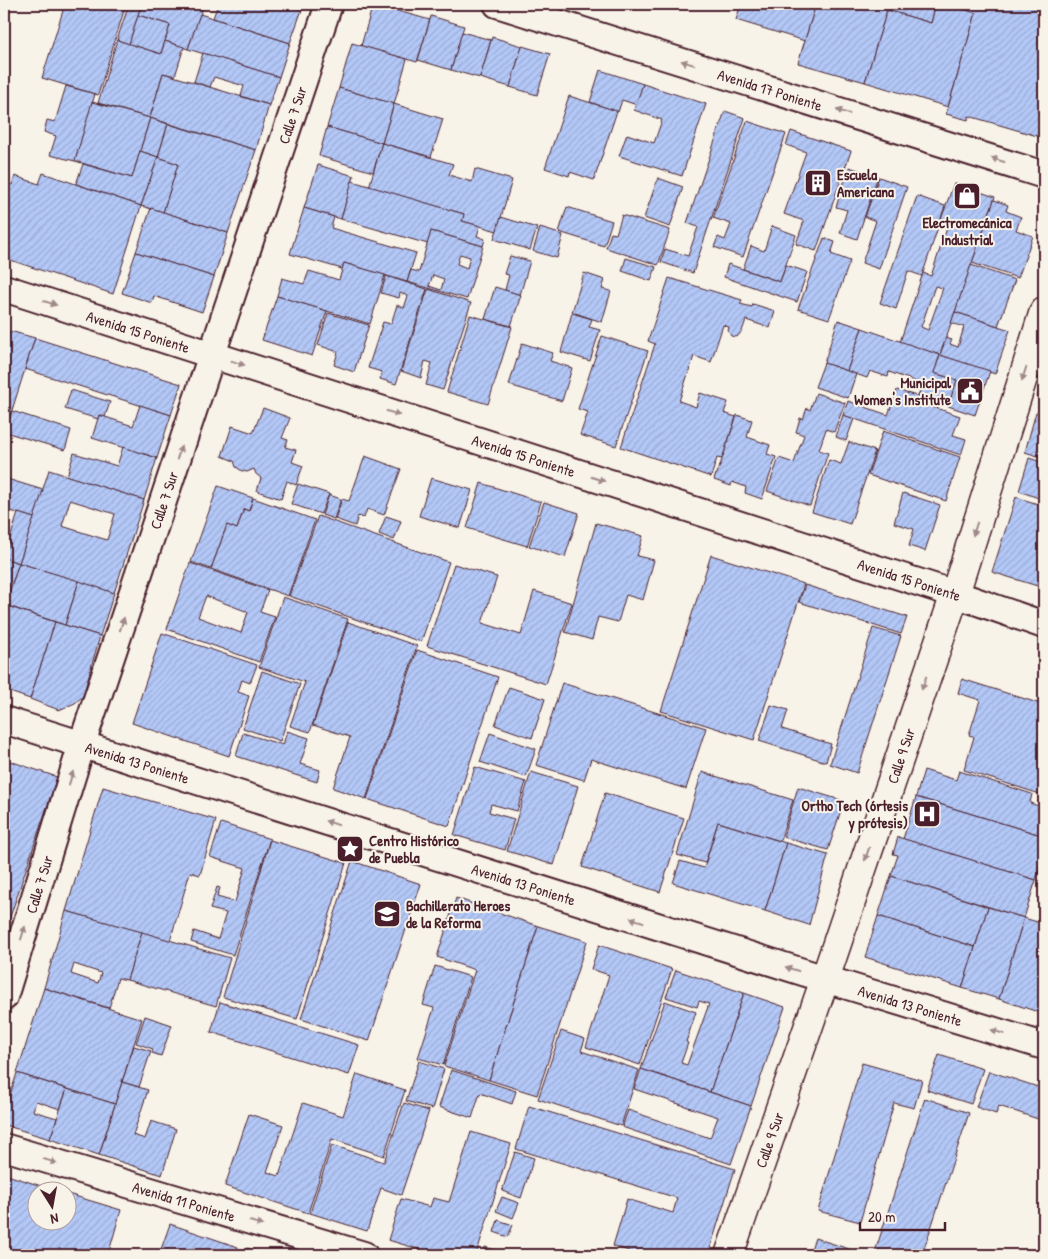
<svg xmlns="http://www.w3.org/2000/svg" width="1048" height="1259" viewBox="0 0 1048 1259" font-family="'Patrick Hand',sans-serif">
<defs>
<pattern id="building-hatch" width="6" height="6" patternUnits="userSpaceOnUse" patternTransform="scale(1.25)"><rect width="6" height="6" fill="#b3c8f7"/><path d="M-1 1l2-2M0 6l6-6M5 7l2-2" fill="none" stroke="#9babd4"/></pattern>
</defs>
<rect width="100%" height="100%" fill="#f7f3e8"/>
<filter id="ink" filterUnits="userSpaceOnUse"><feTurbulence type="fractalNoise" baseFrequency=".02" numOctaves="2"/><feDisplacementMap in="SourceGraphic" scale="10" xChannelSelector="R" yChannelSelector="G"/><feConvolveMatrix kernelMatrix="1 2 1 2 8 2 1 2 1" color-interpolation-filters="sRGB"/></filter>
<g filter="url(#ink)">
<!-- building -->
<g fill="url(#building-hatch)" stroke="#4a1f2b" fill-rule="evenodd">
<polygon points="65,4 126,4 98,95 42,78"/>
<polygon points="129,4 142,4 129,44 117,40"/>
<polygon points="142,4 204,4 188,49 165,41 170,25 138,15"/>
<polygon points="218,4 304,4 290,43 213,18"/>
<polygon points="373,4 430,20 417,62 361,46"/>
<polygon points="741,4 816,4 805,41 736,20"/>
<polygon points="816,4 889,4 865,82 798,63"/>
<polygon points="889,4 936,4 931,23 887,10"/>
<polygon points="936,4 946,4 976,13 948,107 865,82 887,10 931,23"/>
<polygon points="965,4 1044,4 1044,138 969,116 968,120 946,114 976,13 964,9"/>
<polygon points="200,14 290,43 279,77 188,49"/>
<polygon points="138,15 170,25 161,54 129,44"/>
<polygon points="431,16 464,26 451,70 418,60"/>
<polygon points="462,32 491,40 480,78 451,70"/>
<polygon points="492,37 522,46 510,87 480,78"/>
<polygon points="117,40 161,54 165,41 184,47 175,76 163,73 150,118 98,103"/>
<polygon points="352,43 407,59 394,104 339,88"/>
<polygon points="522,46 550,54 537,95 510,87"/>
<polygon points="203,53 279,77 269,105 241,96 244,86 214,77 210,87 194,82"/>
<polygon points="600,70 643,84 637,105 622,100 618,112 590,102"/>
<polygon points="163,73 269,105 256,150 150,118"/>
<polygon points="643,84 706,104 682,176 619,156 627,134 654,143 662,120 634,110"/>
<polygon points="66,86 95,94 75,161 50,155 56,136 44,132 47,120 55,122"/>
<polygon points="339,88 394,104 382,143 327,127"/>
<polygon points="569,96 617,111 594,180 570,172 569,176 545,168"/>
<polygon points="92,102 150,118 132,178 75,161"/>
<polygon points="394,104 443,119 431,157 382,143"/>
<polygon points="725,111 745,118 693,273 661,262 665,249 688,256 698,227 687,223"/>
<polygon points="150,118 168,124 158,157 140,151"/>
<polygon points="747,121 786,134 743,257 714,247 718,237 725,240 731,224 713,218"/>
<polygon points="168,124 256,150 228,233 163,212 178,164 158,157"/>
<polygon points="327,127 382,143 373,172 319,156"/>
<polygon points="791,131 851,151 816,251 796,244 804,221 784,214 806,152 786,145"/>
<polygon points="382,143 453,164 449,175 472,182 475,169 512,180 497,231 462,221 464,214 369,187"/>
<polygon points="140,151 158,157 141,206 76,184 83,164 132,178"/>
<polygon points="158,157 178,164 163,212 141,206"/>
<polygon points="318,165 354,176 341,219 304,208"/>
<polygon points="849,167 878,176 857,239 840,233 847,210 836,207"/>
<polygon points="43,173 141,206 113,294 4,258 4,182 12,185 15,176 39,184"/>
<polygon points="879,177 907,187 879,269 862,263 876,221 865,217"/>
<polygon points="658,178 683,187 670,227 644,218"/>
<polygon points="352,181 464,214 462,221 480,226 477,236 485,239 483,246 431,231 428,244 341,219"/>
<path d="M 954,183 L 995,197 L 940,355 L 900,342 L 923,273 L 931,276 L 947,228 L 939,225 ZM 935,286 L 943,288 L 928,330 L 921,327 Z"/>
<polygon points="917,196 945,206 922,276 908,271 896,309 880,303"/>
<polygon points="994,200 1008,205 1006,211 1021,217 1016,230 1033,236 1018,278 972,263"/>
<polygon points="567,207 612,221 604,246 559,232"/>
<polygon points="151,208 228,233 214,277 136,252"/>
<polygon points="304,208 334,217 331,228 416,253 407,282 344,263 342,269 290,254"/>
<polygon points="622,215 670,230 658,265 606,248 611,233 616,234"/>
<polygon points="501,217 537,228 530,250 494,239"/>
<polygon points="772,226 796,235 780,282 743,269 751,246 764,251"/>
<polygon points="540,228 563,235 557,258 533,251"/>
<path d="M 431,231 L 483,246 L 467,299 L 407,282 L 411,270 L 419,272 ZM 460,254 L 470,257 L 467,268 L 457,264 ZM 433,275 L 444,279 L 441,290 L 429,286 Z"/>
<polygon points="824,238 835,242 831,254 850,261 829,319 798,309"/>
<polygon points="136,252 214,277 202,312 154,296 152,303 122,293"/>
<polygon points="510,256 530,261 520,295 505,290 509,275 504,274"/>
<polygon points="626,258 656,267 651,281 622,271"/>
<polygon points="344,263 385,275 370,324 277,296 282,278 304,284 309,271 339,280"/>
<polygon points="728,264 780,282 786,265 807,272 797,302 724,277"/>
<polygon points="971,265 1015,280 998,326 955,312"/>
<polygon points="584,273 605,280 602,289 611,291 602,322 572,312"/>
<polygon points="386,276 427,289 396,384 380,379 382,372 368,368 383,322 391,324 397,305 404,308 408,296 400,293 399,298 381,293"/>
<polygon points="669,278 742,300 740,304 752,307 753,304 775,311 770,328 746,320 742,331 737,337 731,336 728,331 729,327 723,325 711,362 694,356 679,401 696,407 700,393 728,402 724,413 736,417 722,459 717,458 711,477 621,447 655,344 648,341"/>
<polygon points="495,287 521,295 511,326 485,319"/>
<polygon points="428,289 471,303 443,390 426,385 432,363 425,361 421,378 401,371"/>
<polygon points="277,296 327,311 312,356 262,340"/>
<polygon points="955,312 1010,330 995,374 940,355 946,338 952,340 950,344 958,347 964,327 951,323"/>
<polygon points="328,313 369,325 354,372 334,365 338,352 318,345"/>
<polygon points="572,313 592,319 589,327 600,330 590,361 561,352"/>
<polygon points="470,315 512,327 488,404 447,392"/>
<polygon points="838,320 862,328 847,371 824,363"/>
<polygon points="862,328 940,355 934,373 957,380 948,406 918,396 921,388 916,386 917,382 889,372 888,377 870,371 867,378 847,371"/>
<polygon points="10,331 35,338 5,432 4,431 4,351"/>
<polygon points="602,336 648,351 616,446 580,435 588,412 578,409"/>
<polygon points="35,338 181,384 171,415 25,369"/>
<polygon points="522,343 553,353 550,361 572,368 562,401 509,385"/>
<polygon points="940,355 990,371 975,415 948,406 957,380 934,373"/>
<polygon points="824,363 856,374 848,398 815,387"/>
<polygon points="1044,375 1044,400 1037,398"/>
<polygon points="71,390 110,402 105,417 99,415 98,419 65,409"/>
<polygon points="897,390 926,399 924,404 960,416 953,435 966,439 961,455 843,415 848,401 888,415"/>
<polygon points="816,393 845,403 834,432 826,429 819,450 828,453 810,506 767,491 779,458 794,463 804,435 796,432 800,418 803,419 807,408 810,410"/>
<polygon points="140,405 171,415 157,458 92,438 99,415 133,426"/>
<polygon points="263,408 290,418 282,438 288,440 285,447 296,450 292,462 303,466 296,485 287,481 281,499 257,491 261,478 256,474 254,469 247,472 242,471 236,467 234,461 222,456 232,426 253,433"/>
<polygon points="12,411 71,430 65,450 5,432"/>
<polygon points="1036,412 1044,415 1044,458 1025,452"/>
<polygon points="737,415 752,420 747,437 770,445 767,454 776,457 762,499 745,493 746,487 732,482 731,486 714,480 716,474 717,474"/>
<polygon points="843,415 854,419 846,441 836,437"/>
<polygon points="883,431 960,457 946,501 868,475"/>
<polygon points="849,442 875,451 850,524 812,512 829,460 841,464"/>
<polygon points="123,447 157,458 144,500 67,476 74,453 117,466"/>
<polygon points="365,456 401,469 384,515 367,509 364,518 358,516 355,526 335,519 342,499 349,501"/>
<polygon points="1029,458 1044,463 1044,500 1019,491"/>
<path d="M 49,470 L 144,500 L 114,593 L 19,563 ZM 70,500 L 115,514 L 107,540 L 62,526 Z"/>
<polygon points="4,478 43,490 34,518 4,509"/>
<polygon points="431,478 472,490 460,528 419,516"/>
<polygon points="481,483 541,502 527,546 467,528"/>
<polygon points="298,484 329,494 321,514 291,504"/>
<polygon points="218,486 253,498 249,511 244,509 237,529 227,525 211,569 191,562"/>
<polygon points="903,493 940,505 925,551 909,546 914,529 894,523"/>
<polygon points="329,495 341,499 334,519 322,515"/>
<polygon points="1016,497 1044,506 1044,588 992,572"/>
<polygon points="253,498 315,520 288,596 211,569 227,525 237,529 244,509 249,511"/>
<polygon points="544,502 579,513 565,557 529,546"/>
<polygon points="18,513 34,518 19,563 4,558"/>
<polygon points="318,516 449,562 421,642 289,596"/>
<polygon points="386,516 401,521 394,540 379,534"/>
<polygon points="596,523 643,536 637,556 654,560 643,600 626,595 618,622 598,617 592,640 565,632"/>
<polygon points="711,555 804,584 754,740 661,711"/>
<polygon points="4,558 19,563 5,605 4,605"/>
<polygon points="19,563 79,581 65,625 5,605"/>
<path d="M 190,563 L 268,590 L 260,612 L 275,617 L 259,662 L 167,629 ZM 206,596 L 248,612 L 241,633 L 198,617 Z"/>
<polygon points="454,564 497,577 482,623 521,635 534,591 572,603 546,684 427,646"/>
<polygon points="79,581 114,593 100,636 65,625"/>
<polygon points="805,585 907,617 901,634 799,602"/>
<polygon points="283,597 348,619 310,732 290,726 305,682 259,667"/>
<polygon points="4,605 55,622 30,699 4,690"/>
<polygon points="55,622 100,636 83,696 75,703 59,710 30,699"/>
<polygon points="348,622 417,646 366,799 333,788 350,737 313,725"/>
<polygon points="873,628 901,636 857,773 830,764"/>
<polygon points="162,633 257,665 250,683 242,680 238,692 249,696 229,756 132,723"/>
<polygon points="417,650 498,677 449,826 367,799"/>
<polygon points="262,671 300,684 280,741 243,728"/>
<polygon points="962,679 1044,705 1044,780 1040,794 964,770 974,737 969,735 980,700 958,693"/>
<polygon points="562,683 706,728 686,789 591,759 584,780 536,765"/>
<polygon points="509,687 545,699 532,738 495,725"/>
<polygon points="771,705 788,710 782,729 831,744 826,762 759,741"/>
<polygon points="287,731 309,738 300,764 320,770 317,782 236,756 243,733 283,745"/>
<polygon points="490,733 536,749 526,777 480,762"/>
<polygon points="4,759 57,777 4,935"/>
<polygon points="475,767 526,782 517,811 491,804 489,812 514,819 505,850 454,835"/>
<polygon points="924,770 956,780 959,771 1032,794 1030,803 1044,808 1044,836 916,797"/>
<polygon points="531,772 578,786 554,865 507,851"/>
<polygon points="702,772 793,800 780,841 718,822 705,863 677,855"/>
<polygon points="103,787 216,820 200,875 190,872 170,941 66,911"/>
<polygon points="798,787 844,801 828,850 783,837"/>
<polygon points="605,793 684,818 660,892 582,867"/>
<polygon points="916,797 1044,836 1044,856 1036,880 903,839"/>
<polygon points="718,822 786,843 765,911 673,883 680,861 704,868"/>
<polygon points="221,823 270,839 233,955 191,942 194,931 218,939 226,913 210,909 217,887 220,888 217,897 235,902 245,868 210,857"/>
<polygon points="898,837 1036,880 1024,918 891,876 898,855 893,854"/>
<polygon points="270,840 346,863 297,1019 223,997"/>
<polygon points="786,843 828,855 809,925 765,911"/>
<polygon points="352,861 421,884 369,1041 301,1019"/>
<polygon points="891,876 988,907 975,947 878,916"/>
<polygon points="456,898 538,926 489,1080 444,1066 475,970 437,957"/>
<polygon points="988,907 1024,918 999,999 962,988"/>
<path d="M 66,911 L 142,932 L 127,980 L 118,978 L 109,1008 L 44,988 ZM 74,964 L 101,973 L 98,983 L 71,974 Z"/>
<polygon points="878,916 975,947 962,988 865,957"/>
<polygon points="1024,918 1044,924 1044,1014 999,999"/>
<polygon points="538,926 587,941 537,1095 489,1080"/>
<polygon points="142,932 230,958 216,1006 127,980"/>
<polygon points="599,945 672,969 640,1065 586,1047 609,975 591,969"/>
<polygon points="435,966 471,977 443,1065 418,1058 434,1008 423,1005"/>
<polygon points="676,970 744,993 710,1092 641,1069 665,1001 696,1012 686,1042 688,1043 681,1063 687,1065 709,1004 699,1001 697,1007 666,997"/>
<polygon points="44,988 142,1019 115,1104 17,1073"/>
<polygon points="744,993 785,1007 751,1106 710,1092"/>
<polygon points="220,1002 359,1045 349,1075 211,1032"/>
<polygon points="145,1016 172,1025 161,1056 152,1053 153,1049 136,1043"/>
<polygon points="561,1031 585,1039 581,1051 639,1070 621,1126 538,1099"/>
<polygon points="134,1046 151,1051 139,1087 122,1082"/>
<polygon points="939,1055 983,1069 971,1104 927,1090"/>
<polygon points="419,1061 444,1069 432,1109 406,1101"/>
<polygon points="862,1063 922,1080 914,1108 894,1103 860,1222 818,1211"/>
<polygon points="641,1069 751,1106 731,1164 622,1127 628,1110 710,1138 718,1117 634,1089"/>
<polygon points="451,1070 516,1091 512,1104 480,1093 472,1118 439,1107"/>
<polygon points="989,1071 1044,1089 1044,1121 999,1106 996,1114 976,1107"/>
<polygon points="17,1073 67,1089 60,1109 36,1101 33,1111 57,1118 50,1139 4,1125 4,1114"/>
<polygon points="357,1074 405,1090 384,1156 332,1139 308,1213 225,1186 249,1114 283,1125 267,1172 279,1176 303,1103 343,1116"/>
<polygon points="122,1082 148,1090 133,1135 145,1139 151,1121 176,1129 162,1175 99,1155"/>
<polygon points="67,1089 115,1104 99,1155 50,1139"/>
<polygon points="925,1098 969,1113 922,1255 874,1255"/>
<polygon points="404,1103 429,1111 401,1195 381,1188 367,1231 310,1213 332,1145 384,1162"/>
<polygon points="529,1106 735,1169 708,1255 641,1255 613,1246 627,1199 673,1213 677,1198 516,1149"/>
<polygon points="471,1132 511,1144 476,1255 438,1255 388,1240 401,1199 430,1207 433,1198 449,1202"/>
<polygon points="515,1152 534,1158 521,1198 502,1191"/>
<polygon points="4,1174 60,1192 38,1192 38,1222 68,1222 68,1194 121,1210 108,1255 6,1255 8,1249 4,1247"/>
<polygon points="502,1197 519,1203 513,1218 496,1211"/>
<polygon points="498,1220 513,1225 508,1237 494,1232"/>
<polygon points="170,1224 238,1247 235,1255 159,1255"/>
<polygon points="815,1238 849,1249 847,1255 809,1255"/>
<polygon points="4,1247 8,1249 6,1255 4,1255"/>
<polygon points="485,1247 513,1255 482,1255"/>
<polygon points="247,1248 270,1255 244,1255"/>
</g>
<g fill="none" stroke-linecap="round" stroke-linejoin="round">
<!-- street casing -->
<g stroke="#4a1f2b" stroke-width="30">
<g id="street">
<path id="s1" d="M 497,4 L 1044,175"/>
<path id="s2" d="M 4,288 L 955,594 L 1044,625"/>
<path id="s3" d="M 4,720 L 825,979 L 1044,1046"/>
<path id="s4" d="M 4,997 L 82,744 L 329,4"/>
<path id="s5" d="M 4,1147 L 364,1255"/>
</g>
</g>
<!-- secondary casing -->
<g stroke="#4a1f2b" stroke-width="31">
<g id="secondary">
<path id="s6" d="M 729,1255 L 825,979 L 955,594 L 1044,311"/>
</g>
</g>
<!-- street -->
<use href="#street" stroke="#f7f3e8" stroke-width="26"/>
<!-- secondary -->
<use href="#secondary" stroke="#f7f3e8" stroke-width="28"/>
</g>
<!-- one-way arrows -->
<defs><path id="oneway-solid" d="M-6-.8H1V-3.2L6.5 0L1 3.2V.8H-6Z" transform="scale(1.25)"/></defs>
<g fill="#a0898a">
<use href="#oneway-solid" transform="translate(688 63) rotate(-163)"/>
<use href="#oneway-solid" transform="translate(843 112) rotate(-163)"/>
<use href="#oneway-solid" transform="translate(998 160) rotate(-163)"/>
<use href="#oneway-solid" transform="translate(50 303) rotate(18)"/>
<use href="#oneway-solid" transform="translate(238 363) rotate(18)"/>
<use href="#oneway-solid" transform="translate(1024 374) rotate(108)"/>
<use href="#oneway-solid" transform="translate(393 413) rotate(18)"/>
<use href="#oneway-solid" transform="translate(179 453) rotate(-72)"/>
<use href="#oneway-solid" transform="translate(598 479) rotate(18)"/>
<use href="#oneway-solid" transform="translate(975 529) rotate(108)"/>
<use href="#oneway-solid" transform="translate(122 624) rotate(-72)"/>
<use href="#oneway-solid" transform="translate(924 683) rotate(109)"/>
<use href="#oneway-solid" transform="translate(71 778) rotate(-73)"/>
<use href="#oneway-solid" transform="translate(332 823) rotate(-162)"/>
<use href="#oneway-solid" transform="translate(867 854) rotate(109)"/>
<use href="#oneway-solid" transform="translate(637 920) rotate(-162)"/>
<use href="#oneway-solid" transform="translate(23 933) rotate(-73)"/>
<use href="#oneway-solid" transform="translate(792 969) rotate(-162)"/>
<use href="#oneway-solid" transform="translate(998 1032) rotate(-163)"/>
<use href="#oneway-solid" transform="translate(50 1161) rotate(17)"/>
<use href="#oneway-solid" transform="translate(256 1223) rotate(17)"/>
</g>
</g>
<!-- icons -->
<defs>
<g id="building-square" transform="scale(1.4375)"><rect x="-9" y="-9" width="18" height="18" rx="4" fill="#4a1f2b" stroke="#f7f3e8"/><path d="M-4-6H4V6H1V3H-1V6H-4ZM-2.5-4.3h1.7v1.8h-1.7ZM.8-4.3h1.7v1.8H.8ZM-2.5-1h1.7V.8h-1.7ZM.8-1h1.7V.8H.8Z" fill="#fff"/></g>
<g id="shop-square" transform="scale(1.4375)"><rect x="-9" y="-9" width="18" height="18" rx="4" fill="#4a1f2b" stroke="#f7f3e8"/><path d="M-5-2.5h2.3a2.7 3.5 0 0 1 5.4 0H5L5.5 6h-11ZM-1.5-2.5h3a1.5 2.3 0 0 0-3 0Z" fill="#fff"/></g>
<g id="civic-square" transform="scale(1.4375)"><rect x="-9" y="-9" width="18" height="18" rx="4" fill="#4a1f2b" stroke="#f7f3e8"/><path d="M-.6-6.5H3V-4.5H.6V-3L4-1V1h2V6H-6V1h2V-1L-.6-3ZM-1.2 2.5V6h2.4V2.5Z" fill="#fff"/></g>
<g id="hospital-square" transform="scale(1.4375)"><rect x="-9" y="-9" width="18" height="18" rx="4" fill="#4a1f2b" stroke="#f7f3e8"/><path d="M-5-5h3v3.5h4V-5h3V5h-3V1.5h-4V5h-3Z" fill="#fff"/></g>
<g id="sight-square" transform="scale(1.4375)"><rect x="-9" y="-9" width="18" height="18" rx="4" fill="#4a1f2b" stroke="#f7f3e8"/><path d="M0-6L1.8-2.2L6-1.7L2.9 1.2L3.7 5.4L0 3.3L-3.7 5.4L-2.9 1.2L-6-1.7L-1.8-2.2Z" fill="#fff"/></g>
<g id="school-square" transform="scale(1.4375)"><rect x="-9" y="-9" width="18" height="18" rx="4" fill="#4a1f2b" stroke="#f7f3e8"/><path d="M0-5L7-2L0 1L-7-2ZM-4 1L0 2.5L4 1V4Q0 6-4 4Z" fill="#fff"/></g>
</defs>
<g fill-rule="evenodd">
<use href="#building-square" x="818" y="183"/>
<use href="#shop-square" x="967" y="196"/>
<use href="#civic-square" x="970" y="391"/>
<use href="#hospital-square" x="927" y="814"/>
<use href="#sight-square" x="350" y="849"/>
<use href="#school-square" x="387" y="914"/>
</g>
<g text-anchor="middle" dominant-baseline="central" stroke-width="4" stroke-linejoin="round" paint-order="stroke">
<!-- street labels -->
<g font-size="15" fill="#4a1f2b" stroke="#f7f3e8">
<text stroke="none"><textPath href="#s1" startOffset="286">Avenida 17 Poniente</textPath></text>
<text stroke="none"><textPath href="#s4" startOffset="928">Calle 7 Sur</textPath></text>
<text stroke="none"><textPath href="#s2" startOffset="141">Avenida 15 Poniente</textPath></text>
<text stroke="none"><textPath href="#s2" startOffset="546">Avenida 15 Poniente</textPath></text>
<text stroke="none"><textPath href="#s4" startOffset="522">Calle 7 Sur</textPath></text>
<text stroke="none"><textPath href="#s2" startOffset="951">Avenida 15 Poniente</textPath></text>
<text stroke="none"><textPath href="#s6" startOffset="528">Calle 9 Sur</textPath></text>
<text stroke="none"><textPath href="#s3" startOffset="140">Avenida 13 Poniente</textPath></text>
<text stroke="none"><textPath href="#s4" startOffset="118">Calle 7 Sur</textPath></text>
<text stroke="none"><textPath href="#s3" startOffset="545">Avenida 13 Poniente</textPath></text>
<text stroke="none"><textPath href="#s3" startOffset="950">Avenida 13 Poniente</textPath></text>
<text stroke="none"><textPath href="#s6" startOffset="122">Calle 9 Sur</textPath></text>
<text stroke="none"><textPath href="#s5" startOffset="188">Avenida 11 Poniente</textPath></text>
</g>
<!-- poi labels -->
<g font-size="15" font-weight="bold" fill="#4a1f2b" stroke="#f7f3e8" text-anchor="start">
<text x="837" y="174">Escuela<tspan x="837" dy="17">Americana</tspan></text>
<text x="967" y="222" text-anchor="middle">Electromecánica<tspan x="967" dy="17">Industrial</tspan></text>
<text x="951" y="382" text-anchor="end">Municipal<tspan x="951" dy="17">Women's Institute</tspan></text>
<text x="908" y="805" text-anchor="end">Ortho Tech (órtesis<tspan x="908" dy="17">y prótesis)</tspan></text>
<text x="369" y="840">Centro Histórico<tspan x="369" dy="17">de Puebla</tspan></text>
<text x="406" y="905">Bachillerato Heroes<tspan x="406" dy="17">de la Reforma</tspan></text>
</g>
</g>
<!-- margin -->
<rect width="1048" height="1259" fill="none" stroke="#f7f3e8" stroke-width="20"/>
<rect x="10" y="10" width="1028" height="1239" fill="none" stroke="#4a1f2b" stroke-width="2" filter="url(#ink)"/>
<!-- north arrow -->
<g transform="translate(52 1206) rotate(169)"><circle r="24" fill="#f7f3e8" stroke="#b29e9c"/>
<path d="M0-4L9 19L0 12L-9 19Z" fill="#4a1f2b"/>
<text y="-8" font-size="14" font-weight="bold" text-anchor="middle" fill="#4a1f2b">N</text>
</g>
<!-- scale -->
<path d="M860 1222v8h85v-8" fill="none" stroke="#4a1f2b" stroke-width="2.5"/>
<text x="868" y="1222" font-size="15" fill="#4a1f2b" stroke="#f7f3e8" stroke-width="4" paint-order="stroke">20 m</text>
</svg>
